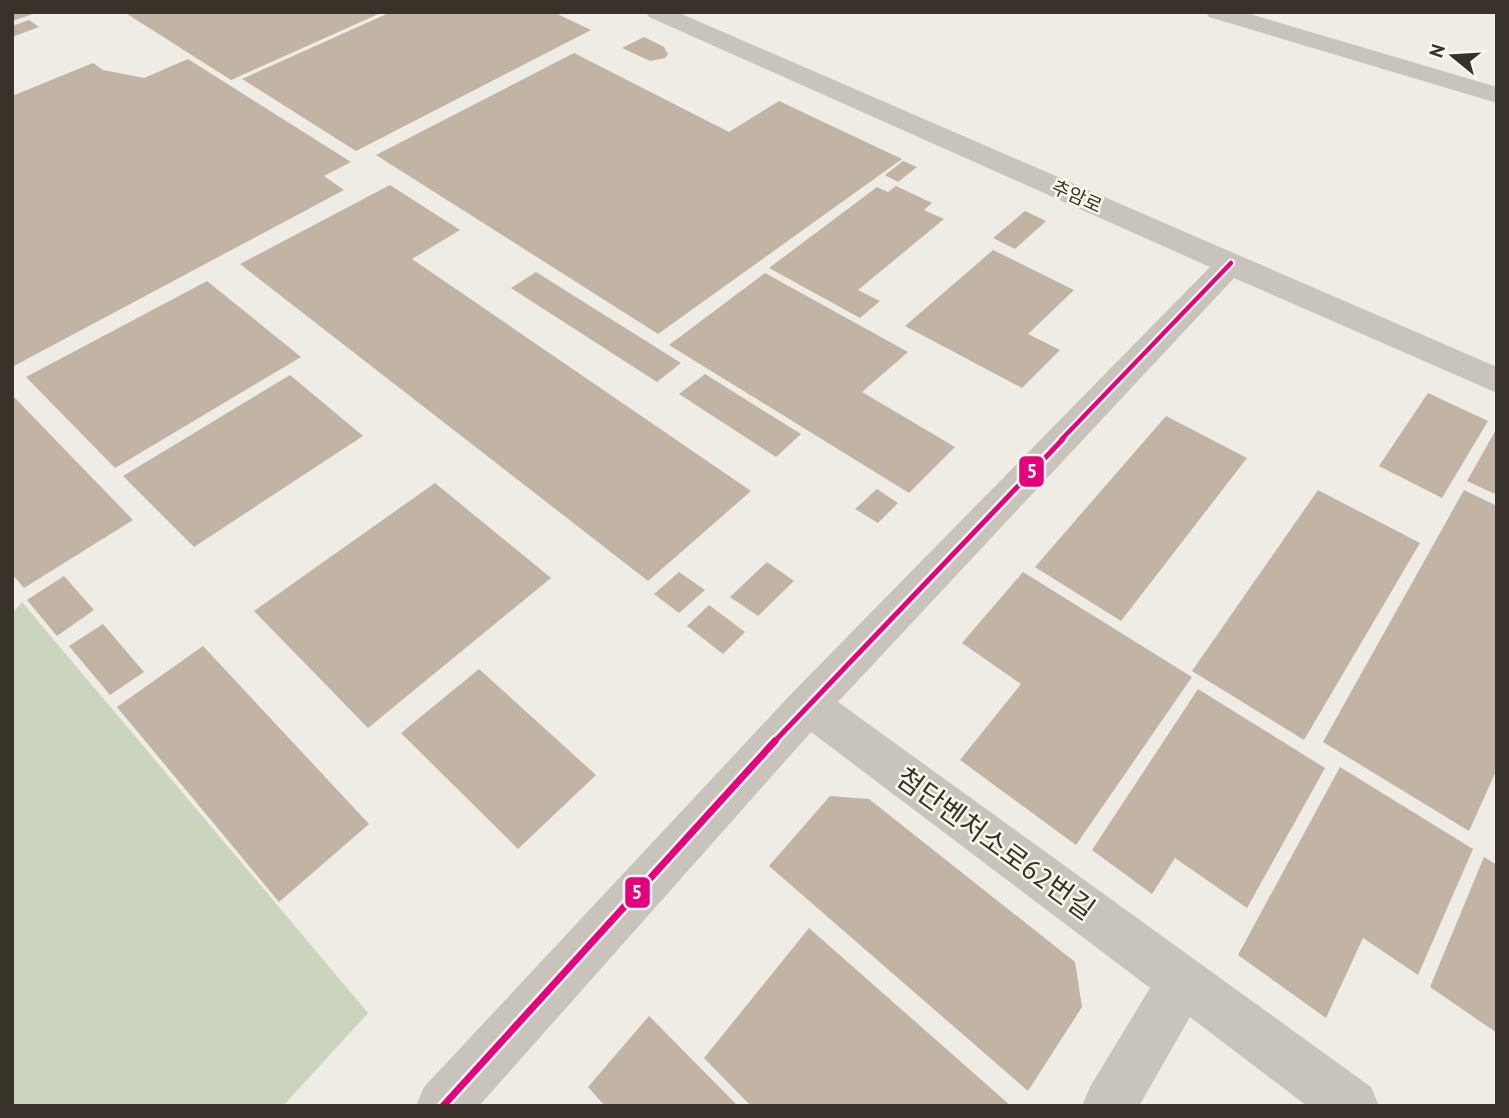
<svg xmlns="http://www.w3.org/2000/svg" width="1509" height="1118" viewBox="0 0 1509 1118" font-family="'PT Sans','Noto Sans KR',sans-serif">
<rect width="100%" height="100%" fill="#eeece4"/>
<!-- green -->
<polygon fill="#cbd5be" points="22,602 368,1013 283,1106 12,1106 12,614"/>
<!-- building -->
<g fill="#c2b4a5">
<polygon points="12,12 36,12 36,13 12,21"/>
<polygon points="124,12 383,12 231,80"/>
<polygon points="391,12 553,12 591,30 356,151 242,79"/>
<polygon points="29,20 39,27 12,37 12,26"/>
<polygon points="644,37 664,47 668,54 665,58 650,61 622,48"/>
<polygon points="574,53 729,132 779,101 902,159 658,334 376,155"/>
<polygon points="188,59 351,162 324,176 344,190 12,367 12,96 93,63 103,70 144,78"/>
<polygon points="903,161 917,167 898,182 885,175"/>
<polygon points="390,185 460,230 412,259 751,491 648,581 240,264"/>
<polygon points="896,186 932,203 924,210 944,219 858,290 880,301 860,318 769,268 877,187 888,192"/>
<polygon points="1025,211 1046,221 1015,249 993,238"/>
<polygon points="993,250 1074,290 1028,334 1060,350 1022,388 905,326"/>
<polygon points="536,272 681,363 657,382 511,288"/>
<polygon points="765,273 908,352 862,392 955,447 909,493 669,345"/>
<polygon points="207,281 301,357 115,468 26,377"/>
<polygon points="705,374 801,434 776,457 679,394"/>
<polygon points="290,375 363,436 194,547 123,476"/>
<polygon points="1428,393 1488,421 1442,498 1379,466"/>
<polygon points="12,395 133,520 24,588 12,574"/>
<polygon points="1166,416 1247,458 1121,621 1035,567"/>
<polygon points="1497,428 1497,495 1467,481"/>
<polygon points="435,483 551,578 368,728 254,611"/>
<polygon points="877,489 898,503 878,523 855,509"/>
<polygon points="1318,490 1420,543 1304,740 1192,671"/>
<polygon points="1464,490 1497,506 1497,769 1469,831 1323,742"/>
<polygon points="767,562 794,581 758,616 730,597"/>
<polygon points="679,572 705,590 679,613 654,594"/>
<polygon points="1023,572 1192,677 1076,845 960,760 1021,684 962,643"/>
<polygon points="64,576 94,610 57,636 27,600"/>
<polygon points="709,605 745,632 723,654 687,626"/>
<polygon points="103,624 144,672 110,695 69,646"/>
<polygon points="203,646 369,824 279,902 117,707"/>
<polygon points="479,669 596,775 518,849 401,733"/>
<polygon points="1198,689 1325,768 1247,908 1175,858 1152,894 1092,850"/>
<polygon points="1340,767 1473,849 1418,975 1363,938 1326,1018 1238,955"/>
<polygon points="830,796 869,799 1075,962 1082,1007 1028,1091 769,866"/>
<polygon points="1484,857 1497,865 1497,1033 1430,987"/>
<polygon points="809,928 1011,1106 751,1106 704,1058"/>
<polygon points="649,1016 738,1106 605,1106 588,1087"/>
</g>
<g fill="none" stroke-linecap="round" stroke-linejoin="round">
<!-- minor -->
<g fill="#c8c4bc" fill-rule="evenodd">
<polygon points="646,12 677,12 1497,367 1497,393 1234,278 838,702 1371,1087 1379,1106 1307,1106 1190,1017 1139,1106 1082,1106 1090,1087 1150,988 811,732 479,1106 416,1106 424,1087 793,692 1210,267 649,17"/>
<polygon points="1206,12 1243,12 1497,87 1497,103 1209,17"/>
</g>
<!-- bus-1-far2 casing -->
<g stroke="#faf7ec" stroke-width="9">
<polyline id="bus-1-far2" points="1061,440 1231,263"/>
</g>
<!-- bus-1-far1 casing -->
<g stroke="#faf7ec" stroke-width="10">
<polyline id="bus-1-far1" points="773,743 1063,439"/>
</g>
<!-- bus-1 casing -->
<g stroke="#faf7ec" stroke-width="12">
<polyline id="bus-1" points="443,1106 775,741"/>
</g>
<!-- bus-1-far2 -->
<use href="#bus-1-far2" stroke="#e5007d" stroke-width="4.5"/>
<!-- bus-1-far1 -->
<use href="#bus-1-far1" stroke="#e5007d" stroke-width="5"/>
<!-- bus-1 -->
<use href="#bus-1" stroke="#e5007d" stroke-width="7"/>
</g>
<g text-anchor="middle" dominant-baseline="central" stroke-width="5" stroke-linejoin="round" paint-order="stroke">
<!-- far-street labels -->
<g font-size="19" fill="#39322a" stroke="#faf7ec">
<text transform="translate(1077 196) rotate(24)">추암로</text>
</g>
<!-- near-street labels -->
<g font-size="28" fill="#39322a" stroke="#faf7ec">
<text transform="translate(996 843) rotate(36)">첨단벤처소로62번길</text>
</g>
</g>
<g stroke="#faf7ec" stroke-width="2.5">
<rect x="1018" y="455" width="27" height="33" rx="7" fill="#e5007d"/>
<rect x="624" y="876" width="27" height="33" rx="7" fill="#e5007d"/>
</g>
<g font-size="19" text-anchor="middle" font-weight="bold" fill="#fff">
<text x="1032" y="478">5</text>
<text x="637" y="899">5</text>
</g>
<!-- border -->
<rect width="1509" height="1118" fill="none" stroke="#39322a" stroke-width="28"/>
<!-- north arrow -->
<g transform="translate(1453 56) rotate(288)" stroke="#faf7ec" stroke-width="5" paint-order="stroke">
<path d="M0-5L12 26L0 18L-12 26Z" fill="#39322a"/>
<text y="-10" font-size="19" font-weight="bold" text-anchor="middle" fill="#39322a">N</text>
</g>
</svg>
